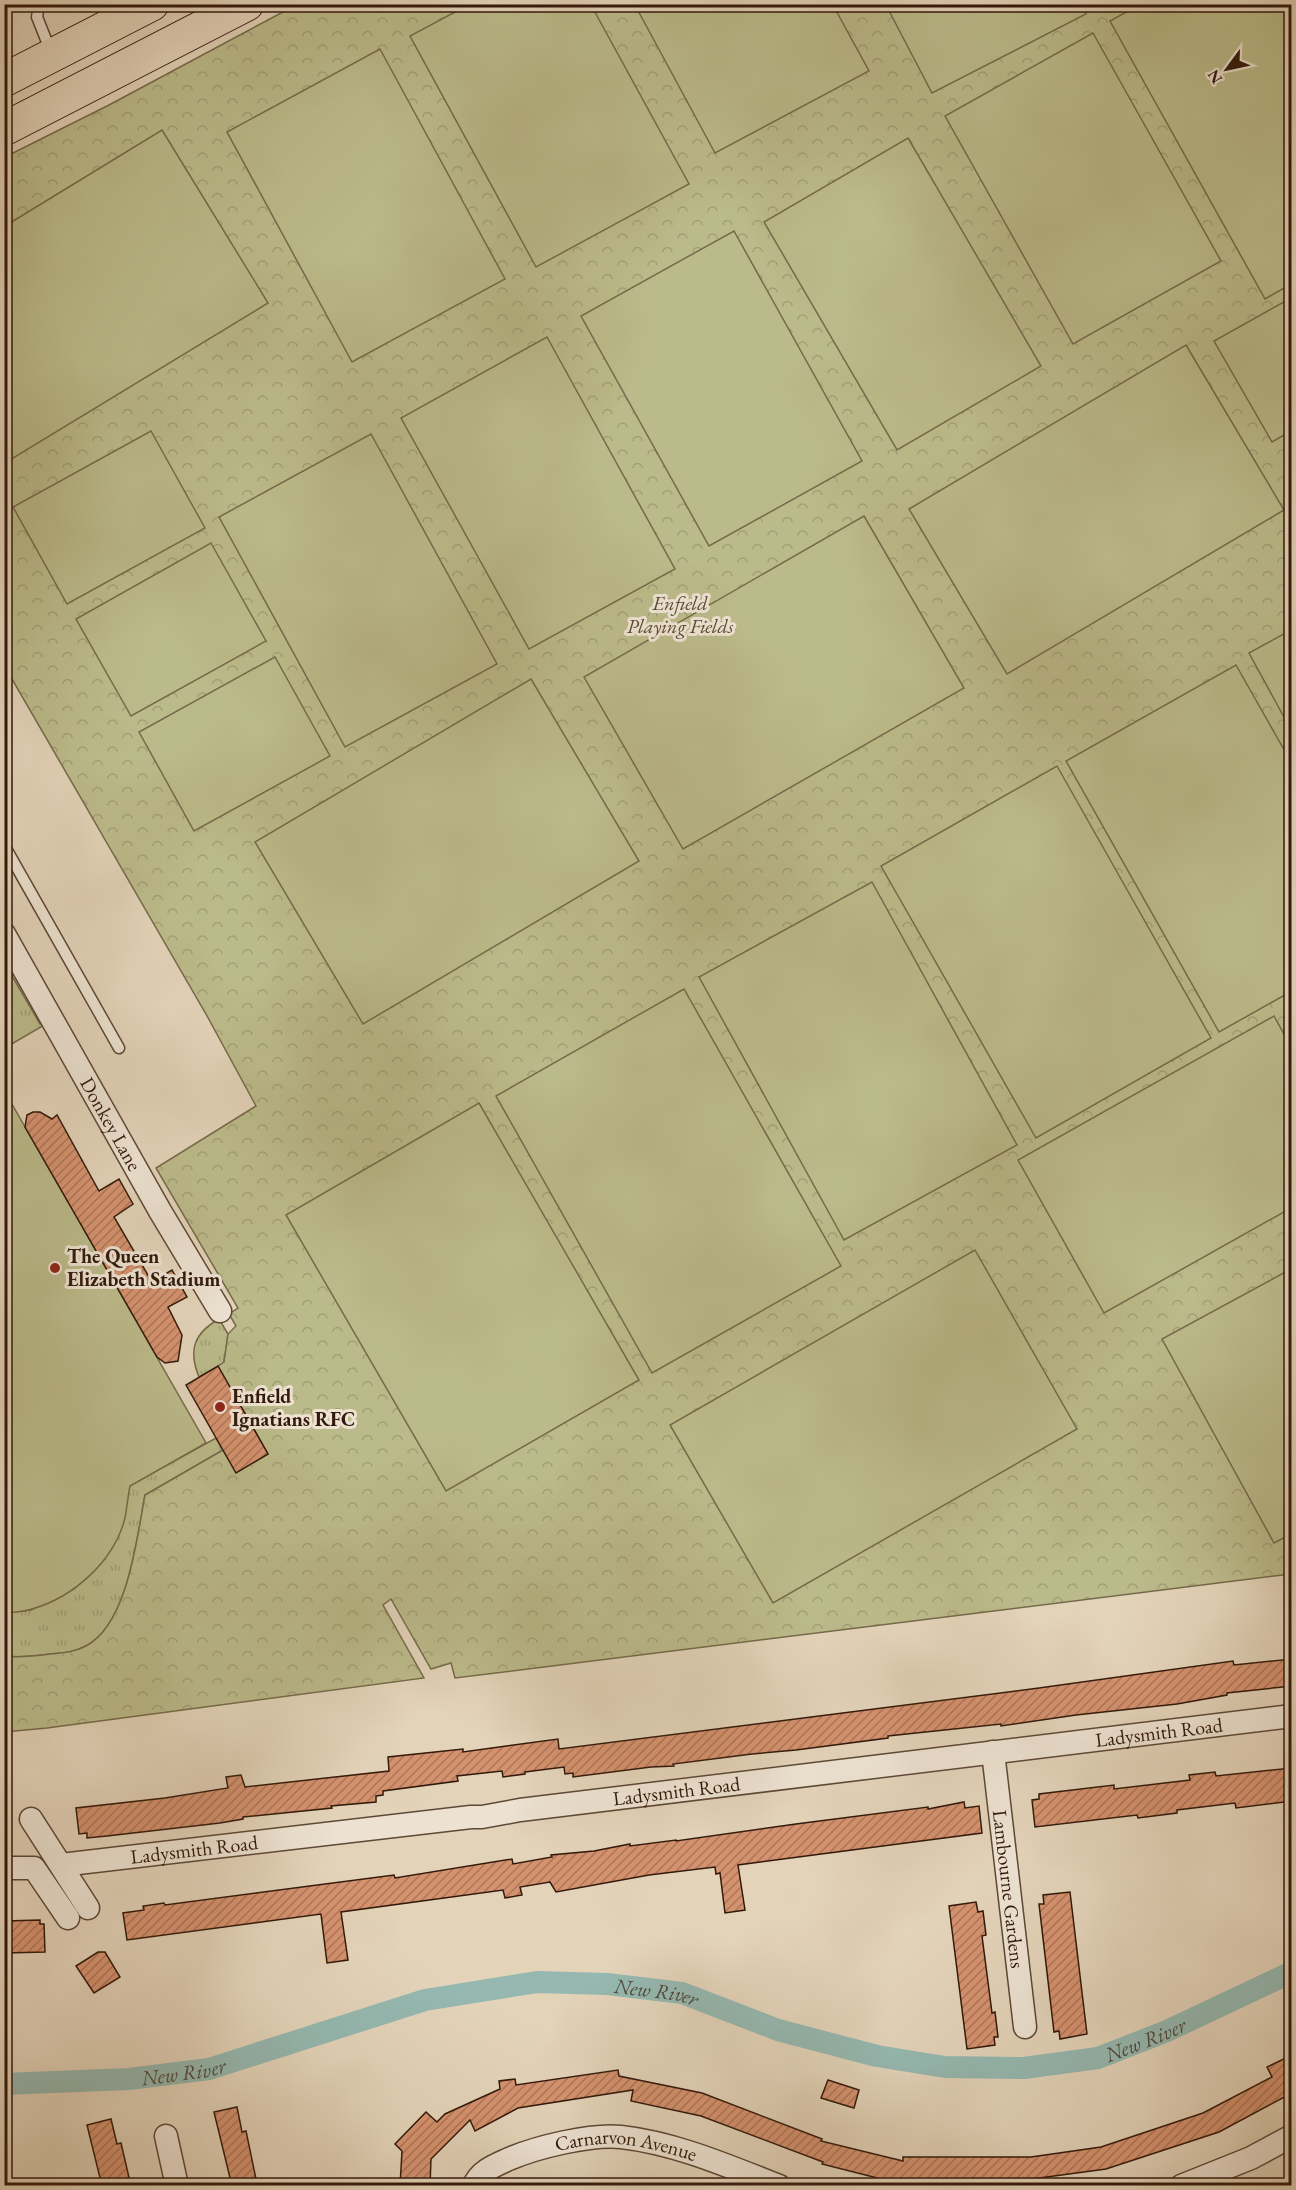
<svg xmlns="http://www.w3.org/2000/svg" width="1296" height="2190" viewBox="0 0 1296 2190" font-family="'EB Garamond',serif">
<defs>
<pattern id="grass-tufts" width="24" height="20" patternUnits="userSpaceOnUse" patternTransform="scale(1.5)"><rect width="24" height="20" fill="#bbba8a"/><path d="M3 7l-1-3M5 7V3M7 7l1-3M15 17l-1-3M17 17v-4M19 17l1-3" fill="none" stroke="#a19f76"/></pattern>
<pattern id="forest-crowns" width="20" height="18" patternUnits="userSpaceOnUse" patternTransform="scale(1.5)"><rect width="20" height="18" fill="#bbba8a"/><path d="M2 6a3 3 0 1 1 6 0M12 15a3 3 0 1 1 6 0" fill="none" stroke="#a19f76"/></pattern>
<pattern id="building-hatch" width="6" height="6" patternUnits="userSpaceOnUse" patternTransform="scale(1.5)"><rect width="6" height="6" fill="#d5926f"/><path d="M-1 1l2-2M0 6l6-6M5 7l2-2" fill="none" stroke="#ad7659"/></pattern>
</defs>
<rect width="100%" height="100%" fill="#e3d3b9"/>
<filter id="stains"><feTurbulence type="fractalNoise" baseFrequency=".00333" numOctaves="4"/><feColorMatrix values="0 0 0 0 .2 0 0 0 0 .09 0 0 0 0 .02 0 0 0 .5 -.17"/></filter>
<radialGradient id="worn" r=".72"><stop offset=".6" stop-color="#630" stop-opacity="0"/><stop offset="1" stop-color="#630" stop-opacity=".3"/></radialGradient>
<!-- grass -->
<g fill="url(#grass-tufts)" stroke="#766a4a" stroke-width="1.5">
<polygon points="4,962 40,1024 46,1024 5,1048"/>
<path d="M 219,1319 L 228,1334 L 224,1363 L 199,1377 C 188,1350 194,1333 219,1319 Z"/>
<path d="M 216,1438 L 223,1450 L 145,1495 C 137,1537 128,1624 86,1646 C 75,1652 63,1653 50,1654 C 35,1656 20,1658 5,1656 L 4,1613 L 31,1610 L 74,1589 L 105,1559 L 124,1519 L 129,1486 Z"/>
</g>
<!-- forest -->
<path fill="url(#forest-crowns)" stroke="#766a4a" stroke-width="1.5" d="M 296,5 L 1291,5 L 1291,1574 L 455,1678 L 451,1663 L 431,1669 L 391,1599 L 383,1605 L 424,1678 L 47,1728 L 5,1732 L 5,1656 C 20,1658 35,1656 50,1654 C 63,1653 75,1652 86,1646 C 128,1624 137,1537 145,1495 L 223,1450 L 236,1472 L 268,1454 L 218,1366 L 224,1362 L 228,1334 L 236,1326 L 229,1314 L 238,1308 L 156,1168 L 256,1106 L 206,1014 L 5,667 L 5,157 L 109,105 Z"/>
<!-- garden -->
<g fill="#bbba8a" stroke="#766a4a" stroke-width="1.5">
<polygon points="1081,4 1086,14 932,93 886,5"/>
<polygon points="468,5 591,5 689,184 536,267 410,36"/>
<polygon points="635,5 833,5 869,71 715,153"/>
<polygon points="1139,5 1291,5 1291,284 1265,299 1110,21"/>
<polygon points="1093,33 1221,261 1073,344 945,116"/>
<polygon points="380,49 505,279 352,362 227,132"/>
<polygon points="162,130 268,303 5,463 5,226"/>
<polygon points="908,138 1041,366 897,450 764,222"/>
<polygon points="734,231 862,461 709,546 581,316"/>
<polygon points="1291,298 1291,431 1272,442 1214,341"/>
<polygon points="547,337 675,569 529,649 401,418"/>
<polygon points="1186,345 1284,510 1007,674 909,509"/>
<polygon points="151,431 205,528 67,604 13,507"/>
<polygon points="371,434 497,664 345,747 219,517"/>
<polygon points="864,516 964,688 683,849 584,677"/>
<polygon points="211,543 266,641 131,716 76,619"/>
<polygon points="1291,630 1291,730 1249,653"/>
<polygon points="275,657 330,756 194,831 139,732"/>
<polygon points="1236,665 1291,762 1292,991 1219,1032 1066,761"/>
<polygon points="531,679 639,861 363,1024 255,842"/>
<polygon points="1057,766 1211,1038 1036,1138 881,866"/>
<polygon points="872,882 1017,1145 844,1240 699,977"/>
<polygon points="684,989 841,1266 652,1373 496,1096"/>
<polygon points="1274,1016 1291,1047 1291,1208 1104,1313 1018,1160"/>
<path d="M 5,1092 L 206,1443 L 130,1486 C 128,1496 127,1507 125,1518 C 114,1561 74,1597 32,1609 C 23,1612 14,1612 5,1613 Z"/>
<polygon points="479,1103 639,1380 446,1491 286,1215"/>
<polygon points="975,1250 1077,1429 773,1603 670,1425"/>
<polygon points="1291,1269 1291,1534 1274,1543 1162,1339"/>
</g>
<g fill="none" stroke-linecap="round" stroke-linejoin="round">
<!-- canal -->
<path stroke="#95b8b0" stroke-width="22" id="s1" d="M 4,2084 L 129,2079 L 209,2069 L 425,2000 L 537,1982 L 607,1984 L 682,1993 L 778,2030 L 877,2056 L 945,2067 L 1024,2068 L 1098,2058 L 1167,2031 L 1292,1972"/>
</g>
<!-- building -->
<g fill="url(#building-hatch)" stroke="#32190b" stroke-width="1.5">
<polygon points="33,1112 40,1112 52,1119 57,1115 99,1191 119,1179 133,1204 114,1217 152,1282 172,1270 187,1297 168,1307 182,1335 178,1361 165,1363 157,1357 25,1127 27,1115"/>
<polygon points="218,1366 268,1454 236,1473 186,1385"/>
<polygon points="1292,1659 1292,1686 1227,1693 1227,1695 1177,1704 1076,1715 1001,1726 1001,1724 888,1736 888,1738 796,1750 752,1754 673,1764 674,1766 651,1767 573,1777 573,1773 565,1774 564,1767 525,1772 525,1774 503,1777 502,1771 457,1776 458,1781 383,1791 383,1795 376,1796 376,1802 331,1806 332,1808 243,1817 243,1819 220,1823 107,1836 87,1838 87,1833 79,1834 76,1808 165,1798 228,1788 226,1777 241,1775 245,1787 389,1771 388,1757 463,1749 463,1752 558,1739 559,1749 1039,1688 1233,1661 1234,1665"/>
<polygon points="1292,1768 1292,1801 1236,1808 1235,1803 1177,1810 1177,1813 1138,1818 1137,1815 1035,1827 1032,1800 1039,1799 1039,1794 1114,1785 1114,1789 1190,1780 1189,1775 1215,1772 1216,1776"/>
<polygon points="964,1802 965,1808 979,1806 982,1833 738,1865 745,1910 725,1913 720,1873 716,1874 715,1867 649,1875 556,1892 550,1882 520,1887 522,1895 505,1898 503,1890 341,1912 348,1960 327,1963 321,1914 127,1940 123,1913 144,1910 143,1906 164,1903 165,1905 394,1875 395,1878 512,1859 513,1864 552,1857 551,1855 594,1851 630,1844 630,1846 676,1840 676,1841 796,1824 928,1807 928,1809"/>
<polygon points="1070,1892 1087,2034 1060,2039 1059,2031 1054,2032 1039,1904 1044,1904 1043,1895"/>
<polygon points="976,1902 978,1912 983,1911 986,1935 982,1936 992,2013 995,2012 998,2037 994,2037 995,2045 967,2049 949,1906"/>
<polygon points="40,1920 40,1924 44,1924 45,1952 4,1953 4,1921"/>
<polygon points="98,1952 105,1952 120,1977 94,1993 76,1966"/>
<polygon points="1292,2055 1292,2093 1219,2132 1106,2169 1032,2179 893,2180 893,2182 822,2164 823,2162 701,2116 631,2101 633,2090 518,2108 475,2131 470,2120 431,2159 430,2186 400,2186 402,2151 395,2144 426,2112 437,2122 445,2114 500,2089 499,2081 515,2079 516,2085 618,2070 619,2076 702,2093 822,2139 821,2141 903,2161 903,2157 1031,2157 1101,2147 1203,2113 1272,2077 1267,2067"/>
<polygon points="828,2080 859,2090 854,2108 821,2098"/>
<polygon points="237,2107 242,2132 246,2131 257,2184 248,2186 232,2186 214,2112"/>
<polygon points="111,2119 117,2144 121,2143 131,2186 102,2186 87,2125"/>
</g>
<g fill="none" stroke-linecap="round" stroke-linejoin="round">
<!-- lane casing -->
<g stroke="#5e4836" stroke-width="13">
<g id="lane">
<polyline points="39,4 37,17 51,52"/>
<polyline points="4,845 119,1048"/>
</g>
</g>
<!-- street casing -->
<g stroke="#5e4836" stroke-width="25">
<g id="street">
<path id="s2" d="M 4,934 L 160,1211 L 220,1311"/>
<path id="s3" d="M 993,1752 L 1025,2027"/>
<polyline points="31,1819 88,1908"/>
<path id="s4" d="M 61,1865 L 471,1817 L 482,1817 L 520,1810 L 1292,1716"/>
<polyline points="4,1868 34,1868 68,1918"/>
<polyline points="166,2136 177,2186"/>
<path id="s5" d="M 474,2186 C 479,2171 496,2165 509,2159 C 537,2147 590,2134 621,2137 C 675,2143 728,2166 779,2186"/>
<polyline points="1181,2186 1251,2158 1292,2136"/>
</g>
</g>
<!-- highway casing -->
<g stroke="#32190b" stroke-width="35">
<g id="highway">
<polyline points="4,80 152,4"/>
<polyline points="4,129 247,4"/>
</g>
</g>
<!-- lane -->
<use href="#lane" stroke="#ede2d2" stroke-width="10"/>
<!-- street -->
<use href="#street" stroke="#ede2d2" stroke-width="22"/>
<!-- highway -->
<use href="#highway" stroke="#e3d3b9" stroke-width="33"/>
</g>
<!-- markers -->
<g fill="#8f2418" stroke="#ede2d2" stroke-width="2">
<circle cx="55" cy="1268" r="6"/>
<circle cx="220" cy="1407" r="6"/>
</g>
<g text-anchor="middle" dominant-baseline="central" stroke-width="6" stroke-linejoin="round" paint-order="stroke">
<!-- park labels -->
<g font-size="20" font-style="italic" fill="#5b4931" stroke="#ede2d2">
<text x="680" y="603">Enfield<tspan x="680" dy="23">Playing Fields</tspan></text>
</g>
<!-- street labels -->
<g font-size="20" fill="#32190b" stroke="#ede2d2">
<text stroke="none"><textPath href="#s2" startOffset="218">Donkey Lane</textPath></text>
<text stroke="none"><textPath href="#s4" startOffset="1106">Ladysmith Road</textPath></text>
<text stroke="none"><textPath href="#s4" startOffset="620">Ladysmith Road</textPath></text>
<text stroke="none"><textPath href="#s4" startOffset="134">Ladysmith Road</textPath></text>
<text stroke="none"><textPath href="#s3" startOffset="138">Lambourne Gardens</textPath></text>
<text stroke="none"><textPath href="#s5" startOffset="166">Carnarvon Avenue</textPath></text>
</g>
<!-- poi labels -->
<g font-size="20" font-weight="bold" fill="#32190b" stroke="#ede2d2" text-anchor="start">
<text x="67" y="1256">The Queen<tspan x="67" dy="23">Elizabeth Stadium</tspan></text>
<text x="232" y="1396">Enfield<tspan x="232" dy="23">Ignatians RFC</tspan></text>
</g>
<!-- water labels -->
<g font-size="21" font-style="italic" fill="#50493d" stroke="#ede2d2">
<text stroke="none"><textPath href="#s1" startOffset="666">New River</textPath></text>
<text stroke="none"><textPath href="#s1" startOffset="1170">New River</textPath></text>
<text stroke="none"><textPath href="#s1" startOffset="180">New River</textPath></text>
</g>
</g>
<!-- margin -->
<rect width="1296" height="2190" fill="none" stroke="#e3d3b9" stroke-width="24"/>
<rect x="6" y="6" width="1284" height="2178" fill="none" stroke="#32190b" stroke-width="3"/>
<rect x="12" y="12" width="1272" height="2166" fill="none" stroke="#32190b" stroke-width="1.5"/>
<!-- north arrow -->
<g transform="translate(1227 69) rotate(237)" stroke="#ede2d2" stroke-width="4.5" paint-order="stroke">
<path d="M0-4.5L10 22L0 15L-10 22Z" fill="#32190b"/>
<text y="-9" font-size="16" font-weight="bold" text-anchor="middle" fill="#32190b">N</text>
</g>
<rect width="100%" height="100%" filter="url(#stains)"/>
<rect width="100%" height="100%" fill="url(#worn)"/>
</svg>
